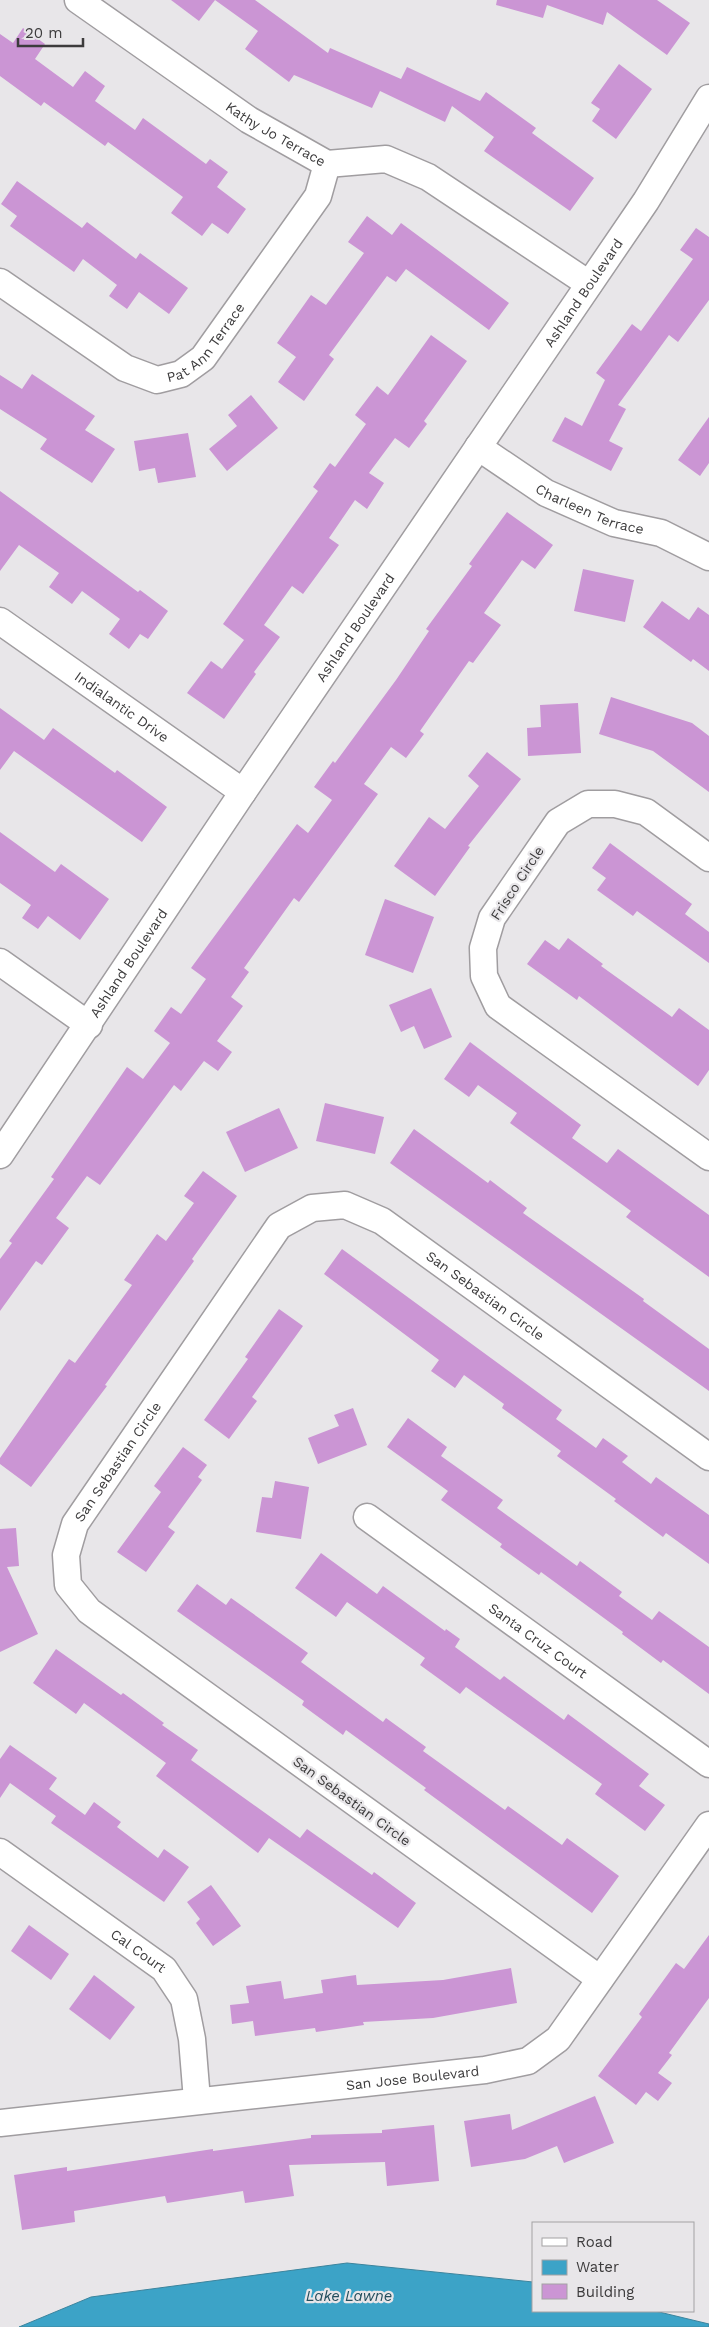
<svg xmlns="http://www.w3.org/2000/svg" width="709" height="2327" viewBox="0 0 709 2327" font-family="'Work Sans',sans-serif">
<rect width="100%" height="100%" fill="#e8e6e9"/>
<!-- water -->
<polygon fill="#3ca3c7" stroke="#3c849d" points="347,2263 533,2282 533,2311 655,2311 709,2324 709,2327 19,2327 91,2297"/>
<!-- building -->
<g fill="#cb95d4">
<polygon points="171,0 215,0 199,21"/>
<polygon points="215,0 255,0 328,53 330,48 401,79 407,67 480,101 486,92 536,128 532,133 594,178 570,211 484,151 494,137 452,106 445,122 380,91 372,108 294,75 289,82 245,49 258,31"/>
<polygon points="497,0 657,0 690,23 667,55 607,12 603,25 547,5 543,18 496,5"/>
<polygon points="23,28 45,44 35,59 73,87 85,71 105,86 95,101 135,130 143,118 206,164 210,159 228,172 217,187 246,209 228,234 212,223 202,236 171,213 183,197 108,142 105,146 44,102 41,106 0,76 0,34 13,43"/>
<polygon points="619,64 652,89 616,139 592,121 600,109 591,103"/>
<polygon points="17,181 82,228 87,222 136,259 140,253 188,288 169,314 139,292 127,309 109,296 117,285 83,259 74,272 10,226 17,216 1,204"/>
<polygon points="367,216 392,235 401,223 509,303 489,330 406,269 396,282 387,276 329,355 334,359 304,401 278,382 296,357 277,343 311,295 326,305 364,253 348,242"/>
<polygon points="696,228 709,237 709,300 678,342 669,335 618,405 626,409 609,441 623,448 611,471 552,441 565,417 582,426 605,380 596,373 632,324 641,331 693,259 680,250"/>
<polygon points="431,335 467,361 424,421 427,424 409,448 395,438 369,473 384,483 367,509 355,500 329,538 339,545 303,594 292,586 264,625 280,637 254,672 256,674 224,719 187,693 211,661 222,669 244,640 223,624 318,491 313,487 330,463 335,467 366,424 355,415 377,386 388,395"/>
<polygon points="32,374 95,416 85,430 115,449 92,483 40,449 47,439 0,409 0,375 22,389"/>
<polygon points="251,395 278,428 227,471 209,449 237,426 228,415"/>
<polygon points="709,417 709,463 700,476 678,460"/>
<polygon points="188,433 196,477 158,483 155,468 139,471 134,441"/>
<polygon points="0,491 138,592 140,590 168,611 148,639 140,634 129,649 109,634 120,619 82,591 72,604 49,587 59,573 19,545 0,571"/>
<polygon points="507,512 553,545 535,569 522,560 484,613 501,625 473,663 469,661 420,731 424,734 406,758 391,747 364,784 378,794 299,902 294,898 244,968 249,972 231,997 243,1006 217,1041 232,1052 218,1071 204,1061 181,1091 174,1085 100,1185 87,1176 56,1218 69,1228 42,1265 36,1261 0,1311 0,1259 12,1243 9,1241 54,1179 51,1177 127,1067 143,1079 170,1043 154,1031 171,1007 181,1014 206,979 191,968 297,824 308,833 332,800 314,787 333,761 335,763 396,680 429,631 426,629 472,566 469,564"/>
<polygon points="583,569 634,580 625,622 574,611"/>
<polygon points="662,601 689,620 698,607 709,615 709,671 693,659 691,662 643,627"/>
<polygon points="611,697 692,723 709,736 709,792 653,751 599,734"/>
<polygon points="578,703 581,753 528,756 527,728 541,727 540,705"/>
<polygon points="0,708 44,740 53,728 115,773 117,770 167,807 142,842 14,751 0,770"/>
<polygon points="487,752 521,779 468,846 470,847 435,896 394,866 429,817 445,829 479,786 468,776"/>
<polygon points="0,832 55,872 61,864 109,899 80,940 48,916 38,929 22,918 31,905 0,883"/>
<polygon points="610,843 692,904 685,914 709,932 709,963 637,911 633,916 597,890 606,878 592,868"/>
<polygon points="385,899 434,917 413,973 365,955"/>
<polygon points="568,938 603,964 601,966 672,1017 679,1008 709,1030 709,1070 698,1086 579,996 577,1000 527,964 545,940 559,950"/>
<polygon points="431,988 452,1037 424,1049 414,1026 401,1032 389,1005"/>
<polygon points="470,1042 581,1125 572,1138 607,1163 618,1149 709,1215 709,1277 626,1217 631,1211 510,1123 517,1113 478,1085 469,1097 444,1079"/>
<polygon points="325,1103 384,1117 375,1154 316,1141"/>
<polygon points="279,1108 298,1148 245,1172 226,1132"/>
<polygon points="414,1129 488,1183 490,1180 527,1208 523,1213 644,1299 643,1301 709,1349 709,1391 390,1163"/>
<polygon points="203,1171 237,1196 192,1259 194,1261 105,1385 107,1386 31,1487 0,1464 0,1458 69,1359 75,1363 132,1285 124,1280 157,1234 166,1241 194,1203 184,1196"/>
<polygon points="342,1249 562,1410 556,1419 596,1448 603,1438 628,1456 622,1462 651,1484 656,1477 709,1515 709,1564 666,1533 663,1537 614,1501 616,1499 557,1456 561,1451 502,1408 504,1404 464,1375 455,1388 431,1371 439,1360 324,1274"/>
<polygon points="279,1309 303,1326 252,1397 257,1401 229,1439 204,1420 248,1359 245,1357"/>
<polygon points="353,1408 367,1445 318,1464 308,1438 339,1426 334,1415"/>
<polygon points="408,1418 447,1447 441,1456 503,1500 497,1508 577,1566 580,1561 622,1592 619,1596 652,1620 659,1611 709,1647 709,1694 663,1660 661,1663 622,1634 623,1632 541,1572 539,1575 500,1547 502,1544 441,1500 448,1491 387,1447"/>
<polygon points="183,1447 207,1465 198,1477 202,1480 168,1527 175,1532 146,1572 117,1552 161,1492 154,1486"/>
<polygon points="275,1481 309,1487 301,1539 256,1532 262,1497 272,1498"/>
<polygon points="16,1528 19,1566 7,1567 38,1634 0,1652 0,1529"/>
<polygon points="321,1553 377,1594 383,1586 445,1631 446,1629 460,1639 455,1647 500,1680 504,1676 564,1720 568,1714 649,1774 639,1786 665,1805 645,1831 595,1794 602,1784 466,1687 460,1694 420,1665 425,1658 347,1602 336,1617 295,1588"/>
<polygon points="197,1584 226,1605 231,1598 308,1653 301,1662 383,1722 386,1718 426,1747 423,1751 505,1810 508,1806 562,1845 567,1838 619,1876 592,1913 424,1790 426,1788 346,1730 343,1735 302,1705 304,1701 177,1611"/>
<polygon points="56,1649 121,1695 123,1693 164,1723 162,1725 198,1750 191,1760 300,1838 307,1829 372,1875 374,1872 416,1903 398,1928 269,1838 258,1853 156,1776 166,1763 84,1703 76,1714 33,1683"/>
<polygon points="10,1745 57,1778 49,1789 85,1815 94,1802 121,1822 117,1827 158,1858 164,1849 189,1867 164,1902 51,1823 56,1816 10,1783 0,1798 0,1759"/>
<polygon points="211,1885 241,1926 213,1946 196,1923 200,1919 187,1902"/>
<polygon points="29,1925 69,1954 51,1980 11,1951"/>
<polygon points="709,1935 709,1998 669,2053 672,2055 658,2073 672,2083 658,2101 646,2092 636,2105 598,2076 642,2017 639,2014 676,1963 684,1969"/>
<polygon points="511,1968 517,2003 433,2018 363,2022 364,2025 316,2032 315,2028 255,2036 253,2021 232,2024 230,2005 249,2003 246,1986 281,1981 284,1999 323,1993 321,1980 356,1975 357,1985 443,1980"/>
<polygon points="94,1975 135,2007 110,2040 69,2009"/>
<polygon points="595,2096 614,2143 564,2163 557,2146 525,2159 471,2167 464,2121 510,2114 512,2130"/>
<polygon points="434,2125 439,2181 387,2186 385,2162 289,2165 294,2196 245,2203 243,2191 167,2203 165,2196 74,2211 75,2222 22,2230 14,2175 67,2167 67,2171 213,2149 213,2151 311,2138 311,2135 382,2133 382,2130"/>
</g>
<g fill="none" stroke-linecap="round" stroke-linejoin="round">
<!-- minor casing -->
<g stroke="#a09da0" stroke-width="29">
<g id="minor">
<path id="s1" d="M 78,0 L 249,120 L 327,164 L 386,159 L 428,177 L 589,284"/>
<path id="s2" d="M 0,282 L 125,368 L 157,380 L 181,374 L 203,358 L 318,196 L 327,164"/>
<path id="s3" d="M 478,447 L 546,493 L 614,523 L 661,533 L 709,557"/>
<path id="s4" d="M 0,621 L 243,792"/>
<polyline points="709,858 646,812 615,804 588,804 558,822 492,918 483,948 484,976 498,1006 709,1157"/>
<polyline points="0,962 89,1025"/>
<path id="s5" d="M 0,1155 L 243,792 L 646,201 L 709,98"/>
<path id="s6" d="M 367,1517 L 709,1764"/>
<path id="s7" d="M 0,1852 L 164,1969 L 184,1999 L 192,2039 L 197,2100"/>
<path id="s8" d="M 600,1979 L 89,1611 L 68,1585 L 66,1555 L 75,1524 L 279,1226 L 312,1208 L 345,1205 L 382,1221 L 709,1457"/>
<path id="s9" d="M 0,2123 L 485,2070 L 528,2061 L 558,2039 L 709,1825"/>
</g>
</g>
<!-- minor -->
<use href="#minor" stroke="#fff" stroke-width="26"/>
</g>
<g text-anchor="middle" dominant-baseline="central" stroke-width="4.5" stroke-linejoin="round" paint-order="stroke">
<!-- street labels -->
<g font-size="14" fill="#3c3b3c" stroke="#e8e6e9">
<text stroke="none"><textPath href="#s1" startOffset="239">Kathy Jo Terrace</textPath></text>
<text stroke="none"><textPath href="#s5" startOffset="1041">Ashland Boulevard</textPath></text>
<text stroke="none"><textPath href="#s2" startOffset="250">Pat Ann Terrace</textPath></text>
<text stroke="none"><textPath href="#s3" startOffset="129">Charleen Terrace</textPath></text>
<text stroke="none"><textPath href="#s5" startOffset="636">Ashland Boulevard</textPath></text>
<text stroke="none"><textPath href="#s4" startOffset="149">Indialantic Drive</textPath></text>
<text transform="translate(517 883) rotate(-57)">Frisco Circle</text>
<text stroke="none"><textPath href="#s5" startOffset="231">Ashland Boulevard</textPath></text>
<text stroke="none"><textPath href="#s8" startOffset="1325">San Sebastian Circle</textPath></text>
<text stroke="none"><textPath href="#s8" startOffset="801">San Sebastian Circle</textPath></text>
<text stroke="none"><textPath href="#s6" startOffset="211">Santa Cruz Court</textPath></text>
<text transform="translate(352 1801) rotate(36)">San Sebastian Circle</text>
<text stroke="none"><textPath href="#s7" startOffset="170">Cal Court</textPath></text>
<text stroke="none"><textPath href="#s9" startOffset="415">San Jose Boulevard</textPath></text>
</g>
<!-- water labels -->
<g font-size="15" font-style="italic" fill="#234e5d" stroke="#e8e6e9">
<text x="349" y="2296">Lake Lawne</text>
</g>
</g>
<!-- legend -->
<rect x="532" y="2222" width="162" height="90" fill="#e8e6e9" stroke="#a3a2a4"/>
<rect x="542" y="2238" width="25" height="8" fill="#ffffff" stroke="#a3a2a4"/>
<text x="576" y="2247" font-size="15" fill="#3c3b3c">Road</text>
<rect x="542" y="2260" width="25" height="15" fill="#3ca3c7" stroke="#a3a2a4"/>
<text x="576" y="2272" font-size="15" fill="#3c3b3c">Water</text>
<rect x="542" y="2284" width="25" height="15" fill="#cb95d4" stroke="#a3a2a4"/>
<text x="576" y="2297" font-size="15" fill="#3c3b3c">Building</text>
<!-- scale -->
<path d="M18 38v8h65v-8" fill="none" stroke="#3c3b3c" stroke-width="2.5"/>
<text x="25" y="38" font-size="15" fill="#3c3b3c" stroke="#e8e6e9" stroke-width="4" paint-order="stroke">20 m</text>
</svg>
